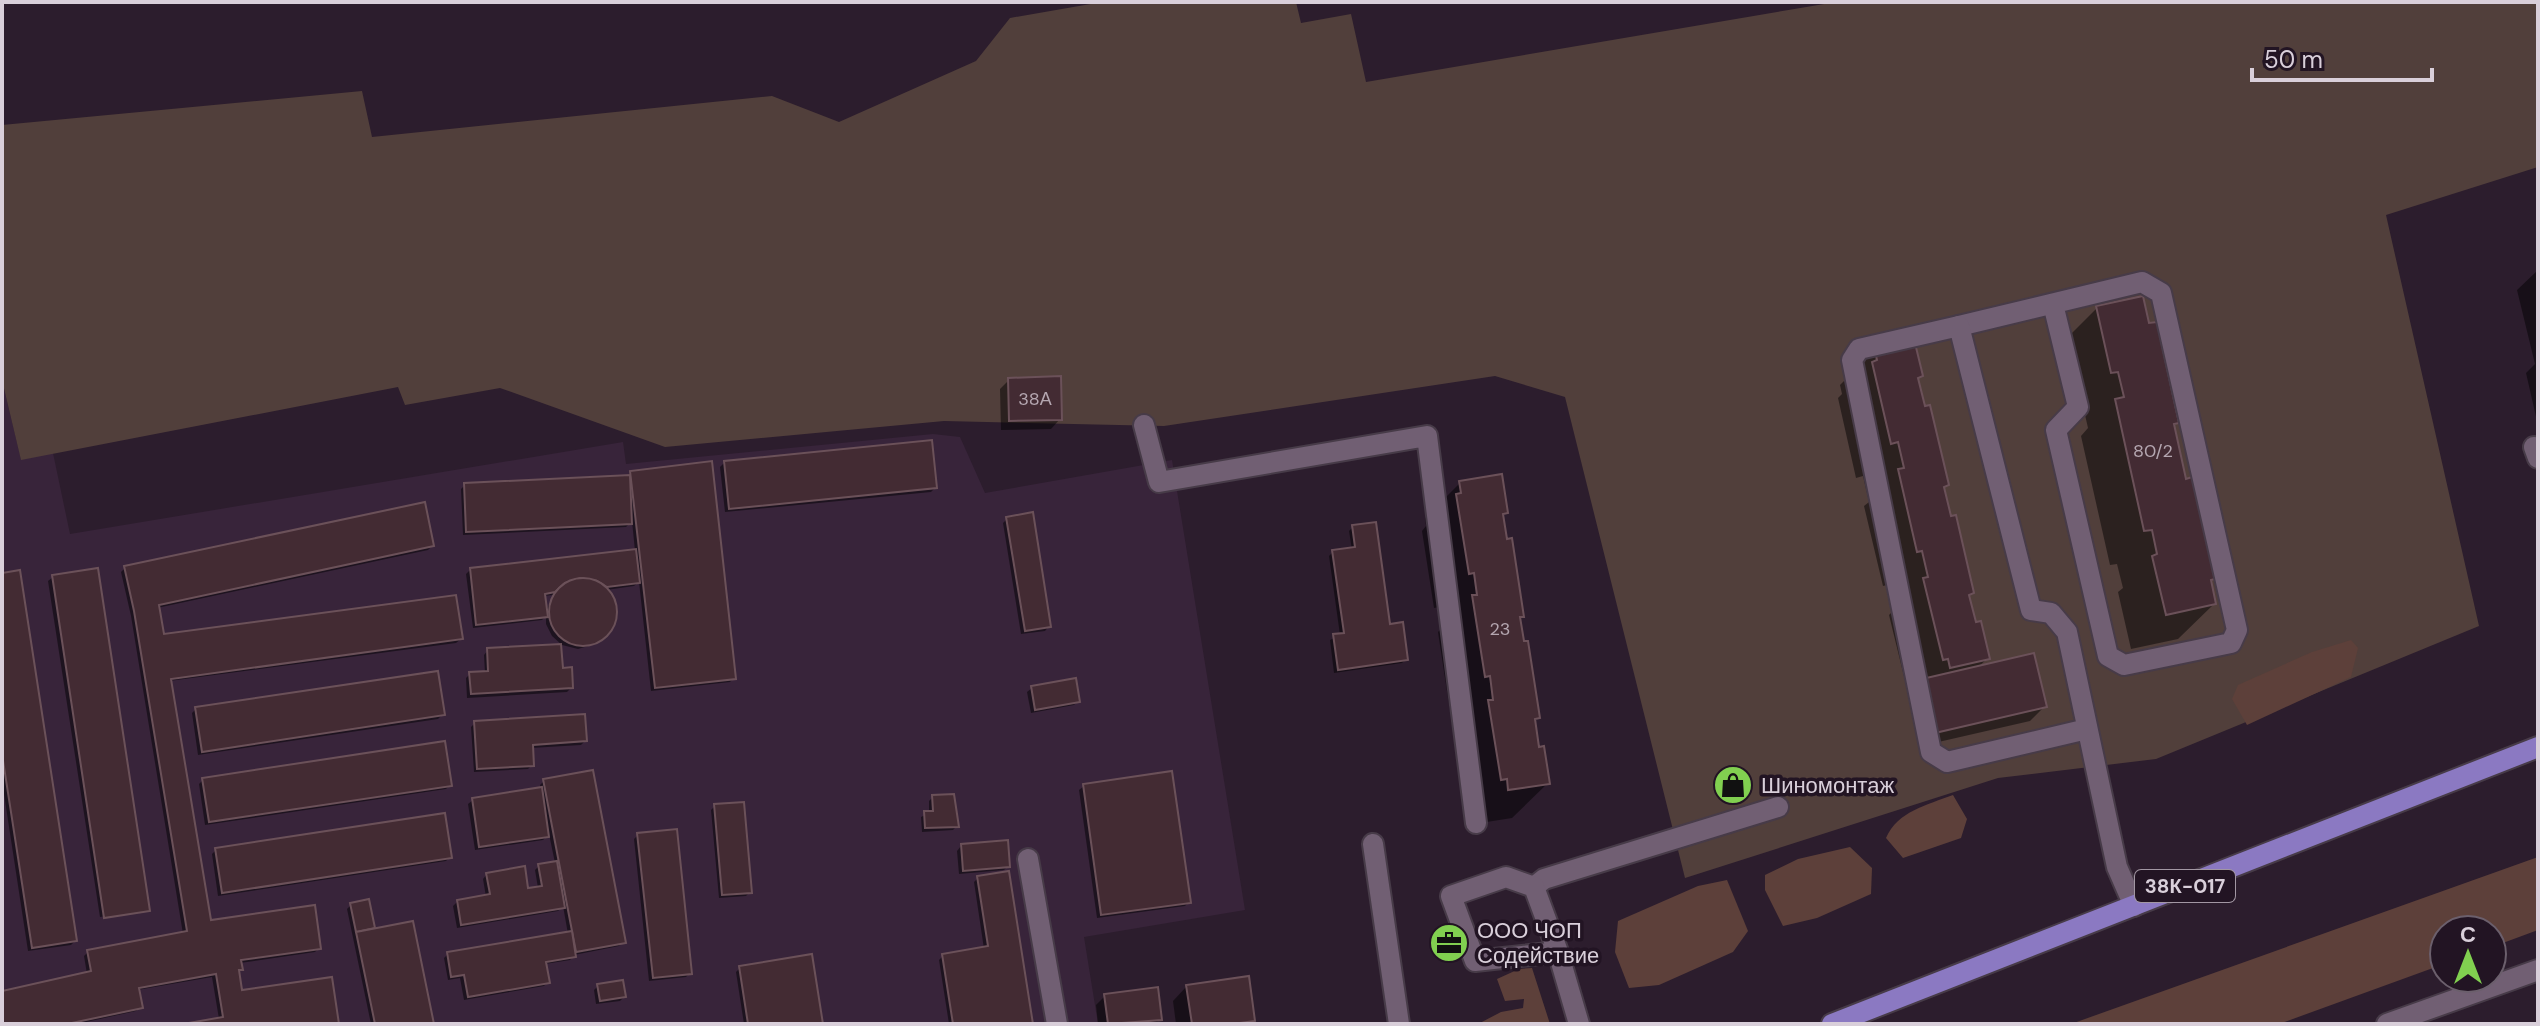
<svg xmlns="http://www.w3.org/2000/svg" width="2540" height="1026" viewBox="0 0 2540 1026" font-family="'DM Sans',sans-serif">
<rect width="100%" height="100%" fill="#2c1d2d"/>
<!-- built -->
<polygon fill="#38243a" points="2,380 21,459 53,453 70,534 623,442 626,464 933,434 960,437 985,493 1172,460 1245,910 1084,937 1098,1024 2,1024"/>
<!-- green -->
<polygon fill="#513f3b" points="1102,2 1296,2 1301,23 1351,14 1366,82 1836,2 2538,2 2538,167 2386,215 2479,626 2156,759 1998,778 1685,878 1565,397 1495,376 1164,426 944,421 665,447 500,388 405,405 398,387 21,460 2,380 2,125 362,91 372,137 772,96 839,122 976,61 1010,18"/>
<!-- forest -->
<g fill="#5d403a">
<polygon points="2351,640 2358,648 2351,677 2247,725 2232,699 2238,685 2312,652"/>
<path d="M 1953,795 L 1967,819 L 1961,838 L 1903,858 L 1886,838 C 1898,811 1927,805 1953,795 Z"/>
<polygon points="1850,847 1872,868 1871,894 1817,918 1783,926 1765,890 1765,875 1798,859"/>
<polygon points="2538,857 2538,930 2492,947 2492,930 2444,930 2444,964 2279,1024 2071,1024"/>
<polygon points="1727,880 1748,931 1733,952 1659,985 1629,988 1615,952 1618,921 1698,886"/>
<polygon points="1532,968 1550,1024 1478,1024 1501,1012 1523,1008 1524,999 1505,1001 1497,979 1519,969"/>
</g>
<!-- shadow -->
<g fill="#0007" fill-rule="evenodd">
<polygon points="2538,270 2538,421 2537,421 2526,373 2535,364 2517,290"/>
<polygon points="2097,308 2177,422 2173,427 2185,481 2213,578 2209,582 2214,604 2178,639 2131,649 2118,592 2123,588 2117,564 2110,565 2081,436 2088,428 2083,406 2062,343"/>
<polygon points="1875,350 1920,376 1916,380 1947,485 1942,489 1972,593 1968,597 1988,658 1977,668 2044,707 2030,721 1921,746 1889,615 1893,611 1887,585 1883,586 1864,506 1869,502 1863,476 1856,478 1838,398 1842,394 1840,385"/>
<polygon points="1009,380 1060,419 1051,429 1001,430 1000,389"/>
<polygon points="725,462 935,488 931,492 725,512 720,467"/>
<path d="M 631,472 L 734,678 L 730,682 L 651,691 L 639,582 L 634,586 L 606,590 L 614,603 L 615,616 L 610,629 L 595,644 L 578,649 L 562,645 L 552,636 L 546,624 L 546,616 L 542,620 L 473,628 L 466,574 L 471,569 L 635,551 L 632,521 L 626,527 L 463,535 L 461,489 L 465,485 L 626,478 ZM 553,595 L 545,613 L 543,596 Z"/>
<polygon points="1460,483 1506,512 1501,516 1522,616 1518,620 1538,718 1533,722 1548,783 1512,818 1474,824 1466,814 1454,737 1459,733 1455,710 1450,711 1438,632 1442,628 1439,607 1434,608 1422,531 1426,526 1425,518"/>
<polygon points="1007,519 1049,626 1045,631 1021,634 1003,523"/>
<polygon points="1353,527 1388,626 1406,659 1402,663 1334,673 1330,640 1340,635 1329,556 1333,552 1352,550 1349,531"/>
<polygon points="432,546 428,550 157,608 162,637 461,639 456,643 169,681 209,922 319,948 315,952 240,963 241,969 237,973 240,992 337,1024 194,1024 219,1019 212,977 137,990 141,1007 136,1011 77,1024 2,1024 2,993 87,974 84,956 88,952 183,934 131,616 121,572 125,568"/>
<polygon points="2,575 75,941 71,945 28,951 2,781"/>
<polygon points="53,577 148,911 146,912 146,910 100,917 48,581"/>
<polygon points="488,650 571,688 567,692 467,698 466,678 470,674 485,673 484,655"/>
<polygon points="1032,688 1078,701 1074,705 1031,713 1027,692"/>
<polygon points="196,709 442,715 438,719 198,755 192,713"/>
<polygon points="475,723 585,741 581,745 531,748 532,765 528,769 474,772 471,727"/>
<polygon points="203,780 450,785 446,789 205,825 199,784"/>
<polygon points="544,781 623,942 619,946 574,955 570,960 545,964 548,982 544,986 464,1000 460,978 448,980 444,958 448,954 568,934 563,906 558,911 457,928 453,906 458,901 486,897 483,879 487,874 527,890 538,888 535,870 539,866 555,863 549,834 543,840 475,850 468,804 473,800 541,790 540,785"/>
<polygon points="1084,786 1189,902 1185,906 1097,918 1079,790"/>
<polygon points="933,797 957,826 953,830 922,832 921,817 929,813 929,801"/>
<polygon points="715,806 750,892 746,896 719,898 711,810"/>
<polygon points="638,835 690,973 686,977 649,981 634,839"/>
<polygon points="961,846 1008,866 1004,870 959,874 957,851"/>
<polygon points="216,850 450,857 446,861 218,896 212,854"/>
<polygon points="978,878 1031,1024 949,1024 939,960 943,956 984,949 974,882"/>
<polygon points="367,902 373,931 432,1024 371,1024 347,909 351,905"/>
<polygon points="740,968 821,1024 744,1024 736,972"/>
<polygon points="598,986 624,997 620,1001 596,1004 594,990"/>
<polygon points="1187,986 1253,1020 1249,1024 1176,1024 1173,1001"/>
<polygon points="1105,996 1160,1019 1155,1024 1098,1024 1096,1005"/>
</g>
<!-- building -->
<g fill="#432b33" stroke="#6b5159" stroke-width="2">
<polygon points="2143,296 2149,323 2157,322 2179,423 2174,424 2186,479 2192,477 2215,579 2211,580 2216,604 2166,615 2152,556 2157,554 2152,530 2144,531 2115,399 2124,397 2118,372 2111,373 2096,306"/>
<polygon points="1914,339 1923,376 1918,378 1925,406 1930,405 1949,485 1944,487 1951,516 1956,515 1974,593 1969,595 1976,622 1981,621 1990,659 1950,668 1948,659 1943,660 1923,578 1928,577 1922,551 1917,552 1898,469 1904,468 1898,442 1891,444 1872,362 1877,360 1874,348"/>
<polygon points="1061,376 1062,420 1009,421 1008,378"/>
<polygon points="932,440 937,488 729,509 724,461"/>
<polygon points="712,461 736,679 655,688 630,471"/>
<polygon points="1502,474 1508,513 1503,514 1507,539 1512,538 1524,617 1520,617 1524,641 1528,641 1540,718 1535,719 1539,747 1544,746 1550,784 1508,790 1507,779 1501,780 1488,700 1493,700 1490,676 1485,677 1472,595 1477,595 1474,573 1469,574 1456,494 1461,493 1459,481"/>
<polygon points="630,475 632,524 466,532 464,483"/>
<polygon points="425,502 434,546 159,605 164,634 456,595 463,639 171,679 211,920 315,905 321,949 241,960 243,970 239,970 242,990 332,977 339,1024 183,1024 223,1017 216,974 139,988 143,1008 67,1024 2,1024 2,991 91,971 87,950 187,931 134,611 124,566"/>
<polygon points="1033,512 1051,627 1025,631 1006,517"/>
<polygon points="1376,522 1390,624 1403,622 1408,660 1338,670 1333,634 1344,633 1332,550 1355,547 1352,525"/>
<polygon points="636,549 640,583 607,587 597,581 580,578 565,583 555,592 545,594 548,617 476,625 470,568"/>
<polygon points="98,568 150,911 104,918 52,575"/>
<polygon points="20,570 77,941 32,948 2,754 2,573"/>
<circle cx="583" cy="612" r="34"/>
<polygon points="561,644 563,668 572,667 573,688 471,694 469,672 488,671 487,648"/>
<polygon points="2034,653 2047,707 1935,733 1922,679"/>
<polygon points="438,671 445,715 202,752 195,707"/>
<polygon points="1076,678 1080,702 1035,710 1031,686"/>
<polygon points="585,714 587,741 533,745 534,766 477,769 474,721"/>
<polygon points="445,741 452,786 209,822 202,778"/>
<polygon points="593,770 626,943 576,952 543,779"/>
<polygon points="1172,771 1191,903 1101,915 1083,784"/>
<polygon points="542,787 549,837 479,847 472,798"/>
<polygon points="954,794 959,827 925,828 924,811 933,811 932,795"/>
<polygon points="744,802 752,893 722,895 714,804"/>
<polygon points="445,813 452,858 222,893 215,848"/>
<polygon points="677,829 692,974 653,978 637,833"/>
<polygon points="1008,840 1010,867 963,871 961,844"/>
<polygon points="557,861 565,908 461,925 457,900 490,894 486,873 525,866 528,888 542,886 538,864"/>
<polygon points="1009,871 1033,1024 953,1024 942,954 988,946 977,876"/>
<polygon points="369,899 375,928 356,932 350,903"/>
<polygon points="413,921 434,1024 375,1024 356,932"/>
<polygon points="572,931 576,957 546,962 550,983 468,997 464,975 451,977 447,952"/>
<polygon points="812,954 823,1024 748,1024 739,966"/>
<polygon points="1249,976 1255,1021 1232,1024 1192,1024 1186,985"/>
<polygon points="623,980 626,997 600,1001 597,984"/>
<polygon points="1158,987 1162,1020 1108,1024 1104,994"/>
</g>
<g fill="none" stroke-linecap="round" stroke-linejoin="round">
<!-- minor casing -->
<g stroke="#473b48" stroke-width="24">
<g id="minor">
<polyline points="1959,326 2142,282 2161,293 2237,630 2231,643 2124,665 2108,656 2056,430 2078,407 2053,304"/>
<polyline points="1144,425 1159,482 1427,436 1476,823"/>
<polyline points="2534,447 2538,458"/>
<polyline points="2087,729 1947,762 1931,752 1852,360 1859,349 1959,326 2031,610 2051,613 2067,632 2117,867 2134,906"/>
<polyline points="1373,844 1399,1024"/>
<polyline points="1028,859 1057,1024"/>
<polyline points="1534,887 1544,879 1778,807"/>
<polyline points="1558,952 1475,961 1451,896 1506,877 1534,887 1558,952 1579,1024"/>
<polyline points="2387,1024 2538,970"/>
</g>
</g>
<!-- major casing -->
<g stroke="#473b48" stroke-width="24">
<polyline id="major" points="1832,1024 2538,747"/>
</g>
<!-- minor -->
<use href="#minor" stroke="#715f73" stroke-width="20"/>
<!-- major -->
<use href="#major" stroke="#8b79c2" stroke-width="20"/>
</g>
<!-- icons -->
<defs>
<g id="shop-disc" transform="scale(2)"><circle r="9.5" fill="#81d050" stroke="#221423"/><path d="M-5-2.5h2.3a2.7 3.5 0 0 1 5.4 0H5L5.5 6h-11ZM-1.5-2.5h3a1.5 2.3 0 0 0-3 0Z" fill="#111"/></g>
<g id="office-disc" transform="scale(2)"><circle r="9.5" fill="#81d050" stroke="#221423"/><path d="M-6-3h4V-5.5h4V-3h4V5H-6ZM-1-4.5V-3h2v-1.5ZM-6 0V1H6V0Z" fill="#111"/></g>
</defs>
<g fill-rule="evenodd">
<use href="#shop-disc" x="1733" y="785"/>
<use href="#office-disc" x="1449" y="943"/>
</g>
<g text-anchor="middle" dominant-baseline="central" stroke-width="7" stroke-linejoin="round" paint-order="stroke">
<!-- number labels -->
<g font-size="18" fill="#b4a6b0">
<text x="1035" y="399">38А</text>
<text x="2153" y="451">80/2</text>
<text x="1500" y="629">23</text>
</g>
<!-- shield labels -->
<rect fill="#221423" stroke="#a297a3" stroke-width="2" x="2135" y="870" width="100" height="32" rx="6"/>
<g font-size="20" font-weight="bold" fill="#d9cfda">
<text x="2185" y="886">38К-017</text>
</g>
<!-- poi labels -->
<g font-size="22" fill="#d9cfda" stroke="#221423" text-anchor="start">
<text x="1761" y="785">Шиномонтаж</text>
<text x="1477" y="930">ООО ЧОП<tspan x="1477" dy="25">Содействие</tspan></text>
</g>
</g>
<!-- border -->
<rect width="2540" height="1026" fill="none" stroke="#d9cfda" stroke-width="8"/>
<!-- north arrow -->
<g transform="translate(2468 954)"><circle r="38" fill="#221423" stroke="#6b5f6c" stroke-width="2"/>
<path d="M0-6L14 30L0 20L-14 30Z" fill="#81d050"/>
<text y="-12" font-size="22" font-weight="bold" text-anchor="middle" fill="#d9cfda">С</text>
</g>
<!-- scale -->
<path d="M2252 68v12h180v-12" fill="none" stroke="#d9cfda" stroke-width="4"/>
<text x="2264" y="68" font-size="24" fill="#d9cfda" stroke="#221423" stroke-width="6" paint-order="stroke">50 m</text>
</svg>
